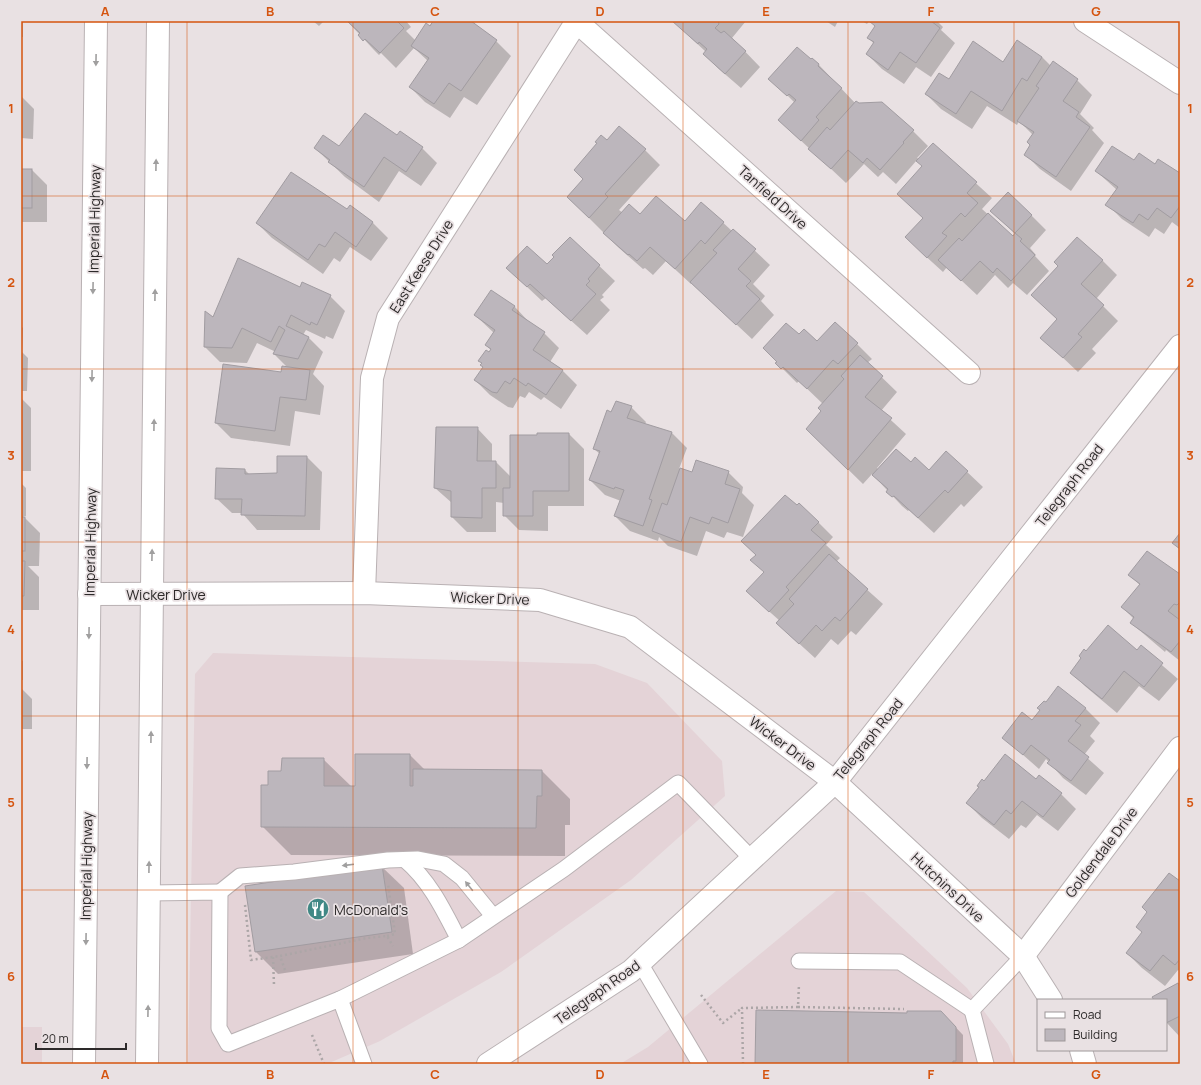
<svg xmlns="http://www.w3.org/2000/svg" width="1201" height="1085" viewBox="0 0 1201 1085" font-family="Manrope,sans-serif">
<rect width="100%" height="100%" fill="#e9e1e3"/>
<!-- built -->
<g fill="#e4d3d7">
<polygon points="213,653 595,664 647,683 722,761 725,796 631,880 501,972 380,1041 327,1064 188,1064 195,674"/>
<polygon points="836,891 864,892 967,988 1008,1044 1016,1064 620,1064 648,1047"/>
<rect x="21" y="1027" width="21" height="37"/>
</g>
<!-- shadow -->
<g fill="#0003">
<rect x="21" y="21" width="2" height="16"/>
<polygon points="313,21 324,21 319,26"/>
<polygon points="347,21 406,21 411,27 406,31 415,40 434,21 470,21 491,36 511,56 477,105 464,97 450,118 425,102 410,87 428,61 414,48 396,68 381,53 379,55 374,50"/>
<polygon points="673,21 746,21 732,38 760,67 741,88 719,69 704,54 706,52"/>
<polygon points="826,21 838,21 835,27"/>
<polygon points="862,21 869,21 867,24"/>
<polygon points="870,21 937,21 943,27 941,30 955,43 931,77 916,67 904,84 882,69 867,54 874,44 868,37 876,26"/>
<polygon points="1042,57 1051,66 1077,80 1092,95 1080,114 1094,128 1092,130 1104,143 1071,191 1040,169 1025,154 1031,145 1033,135 1019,121 1017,125 987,106 972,129 941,109 926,94 949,81 1003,64"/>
<polygon points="812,61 819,65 855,103 913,131 928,146 917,158 919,159 933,144 992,198 982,209 1013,237 1015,234 992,211 1031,215 1046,230 1030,248 1036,255 1035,256 1049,271 1027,295 1013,283 1008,288 995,275 977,295 947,267 943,272 921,252 923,218 923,167 917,160 896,184 883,172 878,177 864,164 846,183 795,135 795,103 785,93"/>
<polygon points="21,96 34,109 33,139 21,138"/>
<polygon points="400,132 422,148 437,163 421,186 399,171 379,202 345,177 315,148 339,148 397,136"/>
<polygon points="607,142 645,150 660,165 619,210 623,213 685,222 702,203 732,231 733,230 770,265 753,284 765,296 761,301 774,315 752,339 692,283 691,284 666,261 653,275 645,268 643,269 619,248 583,212 584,179"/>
<polygon points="1134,162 1155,165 1180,174 1180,228 1172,222 1164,234 1155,228 1149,237 1122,219 1107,204 1117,190 1096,171"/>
<polygon points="21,170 32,170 47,185 47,222 21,222"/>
<polygon points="350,207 373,223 388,238 371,261 350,247 340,262 334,258 323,274 272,238 257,223 347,211"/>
<polygon points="570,238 615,281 602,295 604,297 600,300 610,310 587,335 546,298 542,301 507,268 547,266"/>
<polygon points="1102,260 1117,275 1096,299 1118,321 1092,349 1096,353 1078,372 1042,338 1058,320 1032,295"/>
<polygon points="301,288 330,296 345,311 333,339 326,336 325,339 306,330 303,335 308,337 323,352 313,374 324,386 320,415 295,411 290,446 231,438 216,423 288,368 274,354 276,352 257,343 247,363 220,362 205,347 214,318"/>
<polygon points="514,306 529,322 544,333 559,348 550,362 562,370 577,385 561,409 544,397 541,400 529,392 525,398 520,396 513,408 508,407 490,395 475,380 484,368 491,350 486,345 494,333 475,315"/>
<polygon points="21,326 23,328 22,352 28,358 27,391 21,391"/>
<polygon points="799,336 818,343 857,344 872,359 867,363 897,392 881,411 906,434 877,468 878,469 911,464 929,471 946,452 983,487 964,507 961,504 934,533 909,510 908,511 902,506 872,474 863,484 822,444 823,404 799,381 797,383 777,363"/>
<polygon points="21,398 31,408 31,471 21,471"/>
<polygon points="631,407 646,422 645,424 672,433 687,448 679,469 692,473 728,472 743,487 742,493 754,505 743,537 727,532 724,538 706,531 697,556 668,546 659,537 658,541 630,531 615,516 621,501 605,495 590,480 600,454 594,449 612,413"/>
<polygon points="477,428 492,444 492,462 496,462 511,477 511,436 569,434 584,449 584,506 548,506 548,531 519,530 504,515 504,503 496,502 496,532 467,532 452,517 452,503 435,488"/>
<polygon points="307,457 322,472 320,530 257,530 242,513 232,513 216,498 245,470 250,475 278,474"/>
<polygon points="21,483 26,488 26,516 23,516 40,533 39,566 28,566 39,577 39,610 21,610"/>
<polygon points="818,522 833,537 826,545 840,558 836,562 883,604 856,635 851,631 838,645 831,639 815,658 793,638 778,623 780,621 763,606 765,573 752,560 756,555 742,541"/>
<polygon points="1129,575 1180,576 1180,661 1166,650 1165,652 1131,623 1134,619 1122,607 1140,585"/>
<polygon points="1141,647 1178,679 1159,701 1139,686 1117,713 1086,687 1071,672 1086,653 1138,651"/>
<polygon points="21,660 23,661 23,680 21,680"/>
<polygon points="21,688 32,699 32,729 21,729"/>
<polygon points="1046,704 1085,708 1100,723 1090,736 1095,741 1084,755 1104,773 1086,795 1063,778 1046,759 1039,769 1004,738 1032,721"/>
<polygon points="410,755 425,770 542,771 570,799 570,825 565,825 565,856 291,855 262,826 269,786 282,772 323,759 352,787 356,787"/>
<polygon points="1036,780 1061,794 1076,809 1058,831 1037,815 1026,828 1021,825 1009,839 982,818 967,803"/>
<polygon points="381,866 404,888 413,954 278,974 256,952 246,887"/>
<polygon points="1180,883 1180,971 1178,970 1165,986 1142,968 1127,953"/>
<polygon points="1178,984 1180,987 1180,1037 1166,1022 1166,1000 1155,1000"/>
<polygon points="949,1020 963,1035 963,1064 756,1064"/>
</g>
<!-- building -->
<g fill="#bcb6bc" stroke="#a19ca1">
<polygon points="347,21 397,21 404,28 380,53 365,39 363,41 358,35 360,33"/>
<polygon points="433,21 471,21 497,40 461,91 449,83 434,104 409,87 429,58 411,46 426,23 430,26"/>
<polygon points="672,21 718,21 719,24 715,28 721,33 724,31 746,51 725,74 703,54 707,49 699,42 698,44"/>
<polygon points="869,21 931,21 940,28 916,63 900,52 888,70 866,54 874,42 867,38 875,26"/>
<polygon points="1017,40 1042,57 1027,81 1022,78 1002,111 971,91 956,114 925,94 939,73 949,79 973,41 1003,62"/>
<polygon points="797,47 811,59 812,58 819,64 818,66 842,88 816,117 819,120 801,141 778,120 796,100 789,94 787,96 768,79"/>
<polygon points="1053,61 1078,79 1063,101 1079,112 1076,117 1090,127 1056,177 1024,155 1030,145 1027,142 1034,132 1017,121 1039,88 1036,86"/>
<polygon points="856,101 859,103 882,102 914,130 903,142 904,143 880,170 867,158 863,163 848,150 831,169 808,149 827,127 830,130"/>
<polygon points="365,113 397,135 400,131 423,147 406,172 384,157 364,187 328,162 330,160 314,148 323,135 339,146"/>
<polygon points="619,126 646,149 605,194 608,197 589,218 567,197 583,179 574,170 597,143 595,142 601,135 607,140"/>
<polygon points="933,143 977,182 967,193 978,203 965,217 961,213 942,233 947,236 927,258 905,237 923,218 897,194 922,166 916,161"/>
<polygon points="1112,146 1134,160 1139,153 1155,164 1158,159 1180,173 1180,206 1171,218 1157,208 1148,220 1139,214 1133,223 1105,205 1118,187 1095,171"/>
<rect x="21" y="169" width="11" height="39"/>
<polygon points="291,172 347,209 350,205 373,222 356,247 335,232 325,247 319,244 308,260 256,223"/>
<polygon points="1008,192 1032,215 1015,233 990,211"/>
<polygon points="656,196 685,221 701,202 724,222 705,244 701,240 675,269 650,247 637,261 629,254 628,255 603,233 629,204 640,214"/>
<polygon points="988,213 1013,236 1015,233 1022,239 1020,241 1035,255 1011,281 997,268 993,273 980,261 961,281 938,260 959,238 962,241"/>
<polygon points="733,229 756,249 738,269 751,281 746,286 760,299 736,325 690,282 717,253 713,250"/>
<polygon points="570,237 600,265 588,279 590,281 586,285 596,294 571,321 530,284 527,287 506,268 527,246 547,264 554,257 552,255"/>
<polygon points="1077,237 1103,260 1081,284 1104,305 1078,334 1082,337 1063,358 1040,338 1057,319 1031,295 1058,266 1054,262"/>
<polygon points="238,258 300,287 302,282 331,295 317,325 311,322 310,325 291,315 286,326 309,337 298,359 273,354 285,330 279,326 271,342 242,328 232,348 204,347 205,311 213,317"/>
<polygon points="491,290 515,306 512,310 545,332 533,350 563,370 546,395 528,383 526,386 514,378 510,384 505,381 497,393 492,392 474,380 483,367 480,365 482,363 478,361 486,350 489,352 491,349 485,345 495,330 474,315"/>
<polygon points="835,322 858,343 838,364 833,360 807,389 783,367 781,369 775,363 777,362 763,348 786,323 799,334 804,329 817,341"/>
<polygon points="860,355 883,376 865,397 892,418 848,470 806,429 821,411 818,408 844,379 841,376"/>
<polygon points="223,364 281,372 282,366 310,370 306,400 280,397 275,431 215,423"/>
<polygon points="616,401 632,406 627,418 672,432 649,499 652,500 643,526 614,516 624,490 615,487 614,489 589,480 600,451 593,449 607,410 611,412"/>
<polygon points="436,427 478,427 477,461 496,461 496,488 482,488 482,518 451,517 451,491 434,488"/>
<polygon points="537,433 569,433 569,491 533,491 533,516 503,516 503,488 510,488 510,435 537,435"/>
<polygon points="896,449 911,462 915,457 929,470 946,451 968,471 948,493 945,490 918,518 894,496 892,497 886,492 888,489 872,475"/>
<polygon points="277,456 307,456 305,516 241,515 242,499 215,499 216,468 245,469 245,474 277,473"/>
<polygon points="696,460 729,471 725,484 740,489 728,523 712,517 709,524 690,517 681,542 652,531 662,503 667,505 680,468 692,472"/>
<polygon points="785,495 797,505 799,503 819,522 811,530 826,543 786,587 789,590 769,612 746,591 764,572 750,560 756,555 741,541"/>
<rect x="21" y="517" width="4" height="34"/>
<polygon points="1180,533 1180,549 1172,543"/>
<polygon points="1147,551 1180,574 1180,602 1177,605 1174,604 1168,611 1180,620 1180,641 1171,652 1130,623 1134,617 1121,607 1140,584 1128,575"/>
<polygon points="829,554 868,589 840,621 835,617 822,631 816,625 799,644 776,623 794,604 789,599"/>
<polygon points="21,561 25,561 24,596 21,596"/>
<polygon points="1108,625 1137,650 1141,645 1163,663 1144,687 1124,671 1102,699 1070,673 1081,658 1079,656 1084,649 1086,651"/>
<polygon points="1058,686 1086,708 1075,721 1081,725 1068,741 1089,757 1071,781 1047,763 1050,760 1031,745 1023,755 1002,738 1022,712 1032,720 1040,710 1037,708 1044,701 1046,702"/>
<polygon points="355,754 410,754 410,786 413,786 413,769 542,770 542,796 537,796 536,828 261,827 261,785 268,785 268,771 281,771 282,758 324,758 324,786 355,786"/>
<polygon points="1005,754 1036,779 1039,775 1062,793 1043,817 1022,801 1011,814 1006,810 994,825 966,803 979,787 977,786 982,779 984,781"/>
<polygon points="382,865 392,932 255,952 245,886"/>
<polygon points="1169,873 1180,881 1180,959 1175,965 1163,955 1150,971 1126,953 1142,932 1136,927 1147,912 1142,907"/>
<polygon points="1178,983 1180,987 1180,1016 1166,1023 1166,1000 1154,1000 1152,997"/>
<polygon points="756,1010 907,1013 907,1011 941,1011 956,1027 956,1061 953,1061 953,1064 755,1064"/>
</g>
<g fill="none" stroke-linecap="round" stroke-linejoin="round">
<!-- lane casing -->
<g stroke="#b9b1b3" stroke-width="17">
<g id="lane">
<path d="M 405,860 C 430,881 444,911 459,940"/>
<polyline points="220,892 240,876 294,872 388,860 418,859 444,864 462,878 493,916"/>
<polyline points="149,893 220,892 219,1028 228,1044 340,999 364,1064"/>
<polyline points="799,961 900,962 972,1010"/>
<polyline points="640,963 700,1064"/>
<polyline points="340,999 459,940 564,869 678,783 752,859"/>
<polyline points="986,1064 972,1010 1023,956"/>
</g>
</g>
<!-- street casing -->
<g stroke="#b9b1b3" stroke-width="24">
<g id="street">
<polyline points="576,21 969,373"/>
<polyline points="1085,21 1180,83"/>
<polyline points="364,593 372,378 388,318 577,21"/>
<polyline points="89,594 364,593 540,600 630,627 835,782 1023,956 1051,1000"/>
<polyline points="1023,956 1180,748"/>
<polyline points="1081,1050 1085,1064"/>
</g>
</g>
<!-- primary casing -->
<g stroke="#b9b1b3" stroke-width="24">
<g id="primary">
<polyline points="84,1064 96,21"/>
<polyline points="147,1064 158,21"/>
<polyline points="488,1064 631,971 835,782 1180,346"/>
</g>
</g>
<!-- path -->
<g stroke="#aca6a7" stroke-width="2.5" stroke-dasharray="2 3" stroke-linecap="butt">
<polyline points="245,905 251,960 280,956"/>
<polyline points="387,936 395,934 388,884"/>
<polyline points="273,957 274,985"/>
<polyline points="285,970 280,956 367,938 387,936 393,946"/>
<polyline points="701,995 723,1023 742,1008"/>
<polyline points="798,1007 904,1009"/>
<polyline points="312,1035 324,1064"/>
<polyline points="743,1064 742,1008 798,1007 799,984"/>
</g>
<!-- lane -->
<use href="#lane" stroke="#fff" stroke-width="15"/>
<!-- street -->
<use href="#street" stroke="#fff" stroke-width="22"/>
<!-- primary -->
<use href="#primary" stroke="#fff" stroke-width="22"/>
</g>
<!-- one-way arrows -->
<defs><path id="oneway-solid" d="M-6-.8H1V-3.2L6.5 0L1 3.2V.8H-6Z"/></defs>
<g fill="#a09f9f">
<use href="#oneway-solid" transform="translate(96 60) rotate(91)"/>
<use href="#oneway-solid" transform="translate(156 165) rotate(-89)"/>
<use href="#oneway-solid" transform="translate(93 288) rotate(91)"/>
<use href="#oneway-solid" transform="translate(155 295) rotate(-89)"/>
<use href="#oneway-solid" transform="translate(92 376) rotate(91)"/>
<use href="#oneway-solid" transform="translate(154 425) rotate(-89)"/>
<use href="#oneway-solid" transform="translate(152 555) rotate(-89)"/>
<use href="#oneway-solid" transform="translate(89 633) rotate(91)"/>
<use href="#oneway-solid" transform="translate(151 737) rotate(-89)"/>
<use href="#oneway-solid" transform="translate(87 763) rotate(91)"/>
<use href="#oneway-solid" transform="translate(348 865) rotate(173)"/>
<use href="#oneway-solid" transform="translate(149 867) rotate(-89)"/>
<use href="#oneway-solid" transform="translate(469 886) rotate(-129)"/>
<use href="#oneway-solid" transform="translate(86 939) rotate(91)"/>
<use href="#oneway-solid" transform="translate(148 1011) rotate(-89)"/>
</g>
<!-- grid -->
<path fill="none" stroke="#d5540f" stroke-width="1" stroke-opacity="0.55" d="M 187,21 L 187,1064M 353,21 L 353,1064M 518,21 L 518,1064M 683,21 L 683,1064M 848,21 L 848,1064M 1014,21 L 1014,1064M 21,196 L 1180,196M 21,369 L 1180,369M 21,542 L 1180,542M 21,716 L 1180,716M 21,890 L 1180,890"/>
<!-- icons -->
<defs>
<g id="restaurant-disc" transform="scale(1.15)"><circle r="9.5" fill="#408885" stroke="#e9e1e3"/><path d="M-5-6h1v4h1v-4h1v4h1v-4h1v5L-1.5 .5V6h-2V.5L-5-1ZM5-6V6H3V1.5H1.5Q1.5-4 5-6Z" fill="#fff"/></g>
</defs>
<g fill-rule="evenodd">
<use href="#restaurant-disc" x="318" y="909"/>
</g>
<g text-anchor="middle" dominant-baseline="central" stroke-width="3.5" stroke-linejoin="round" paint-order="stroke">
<!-- street labels -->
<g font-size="14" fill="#2d2a2a" stroke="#e9e1e3">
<text transform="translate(773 197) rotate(42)">Tanfield Drive</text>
<text transform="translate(94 219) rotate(-89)">Imperial Highway</text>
<text transform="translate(421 266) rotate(-58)">East Keese Drive</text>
<text transform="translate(1069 485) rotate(-52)">Telegraph Road</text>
<text transform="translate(90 542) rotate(-89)">Imperial Highway</text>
<text x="166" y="594">Wicker Drive</text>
<text transform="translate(490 598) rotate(2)">Wicker Drive</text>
<text transform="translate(868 739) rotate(-51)">Telegraph Road</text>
<text transform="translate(783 743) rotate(37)">Wicker Drive</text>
<text transform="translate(1101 852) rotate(-53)">Goldendale Drive</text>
<text transform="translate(86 866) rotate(-89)">Imperial Highway</text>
<text transform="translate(948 887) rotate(43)">Hutchins Drive</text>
<text transform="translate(597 992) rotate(-35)">Telegraph Road</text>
</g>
<!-- poi labels -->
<g font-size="14" fill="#2d2a2a" stroke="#e9e1e3" text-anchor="start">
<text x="334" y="909">McDonald's</text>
</g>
</g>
<!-- border -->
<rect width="1201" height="1085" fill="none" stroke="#e9e1e3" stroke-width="44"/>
<!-- legend -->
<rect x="1037" y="999" width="130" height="52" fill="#e9e1e3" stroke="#9e9899"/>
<rect x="1045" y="1012" width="20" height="6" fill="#ffffff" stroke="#9e9899"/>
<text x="1073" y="1019" font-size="12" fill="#2d2a2a">Road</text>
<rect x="1045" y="1029" width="20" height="12" fill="#bcb6bc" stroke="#9e9899"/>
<text x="1073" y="1039" font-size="12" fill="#2d2a2a">Building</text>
<!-- scale -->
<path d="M36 1043v6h90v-6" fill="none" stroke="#2d2a2a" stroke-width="2"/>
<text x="42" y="1043" font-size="12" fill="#2d2a2a" stroke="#e9e1e3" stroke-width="3" paint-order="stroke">20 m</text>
<rect x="22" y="22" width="1157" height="1041" fill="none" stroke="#d5540f" stroke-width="1.5"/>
<g font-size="13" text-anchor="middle" font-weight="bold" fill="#d5540f">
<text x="105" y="16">A</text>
<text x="270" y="16">B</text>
<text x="435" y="16">C</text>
<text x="600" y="16">D</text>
<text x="766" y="16">E</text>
<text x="931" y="16">F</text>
<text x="1096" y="16">G</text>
<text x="11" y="113">1</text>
<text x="1190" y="113">1</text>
<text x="11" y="287">2</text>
<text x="1190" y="287">2</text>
<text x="11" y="460">3</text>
<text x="1190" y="460">3</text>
<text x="11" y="634">4</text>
<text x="1190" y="634">4</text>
<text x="11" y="807">5</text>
<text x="1190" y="807">5</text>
<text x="11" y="981">6</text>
<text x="1190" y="981">6</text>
<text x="105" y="1079">A</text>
<text x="270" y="1079">B</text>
<text x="435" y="1079">C</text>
<text x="600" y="1079">D</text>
<text x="766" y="1079">E</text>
<text x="931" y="1079">F</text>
<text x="1096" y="1079">G</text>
</g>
</svg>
